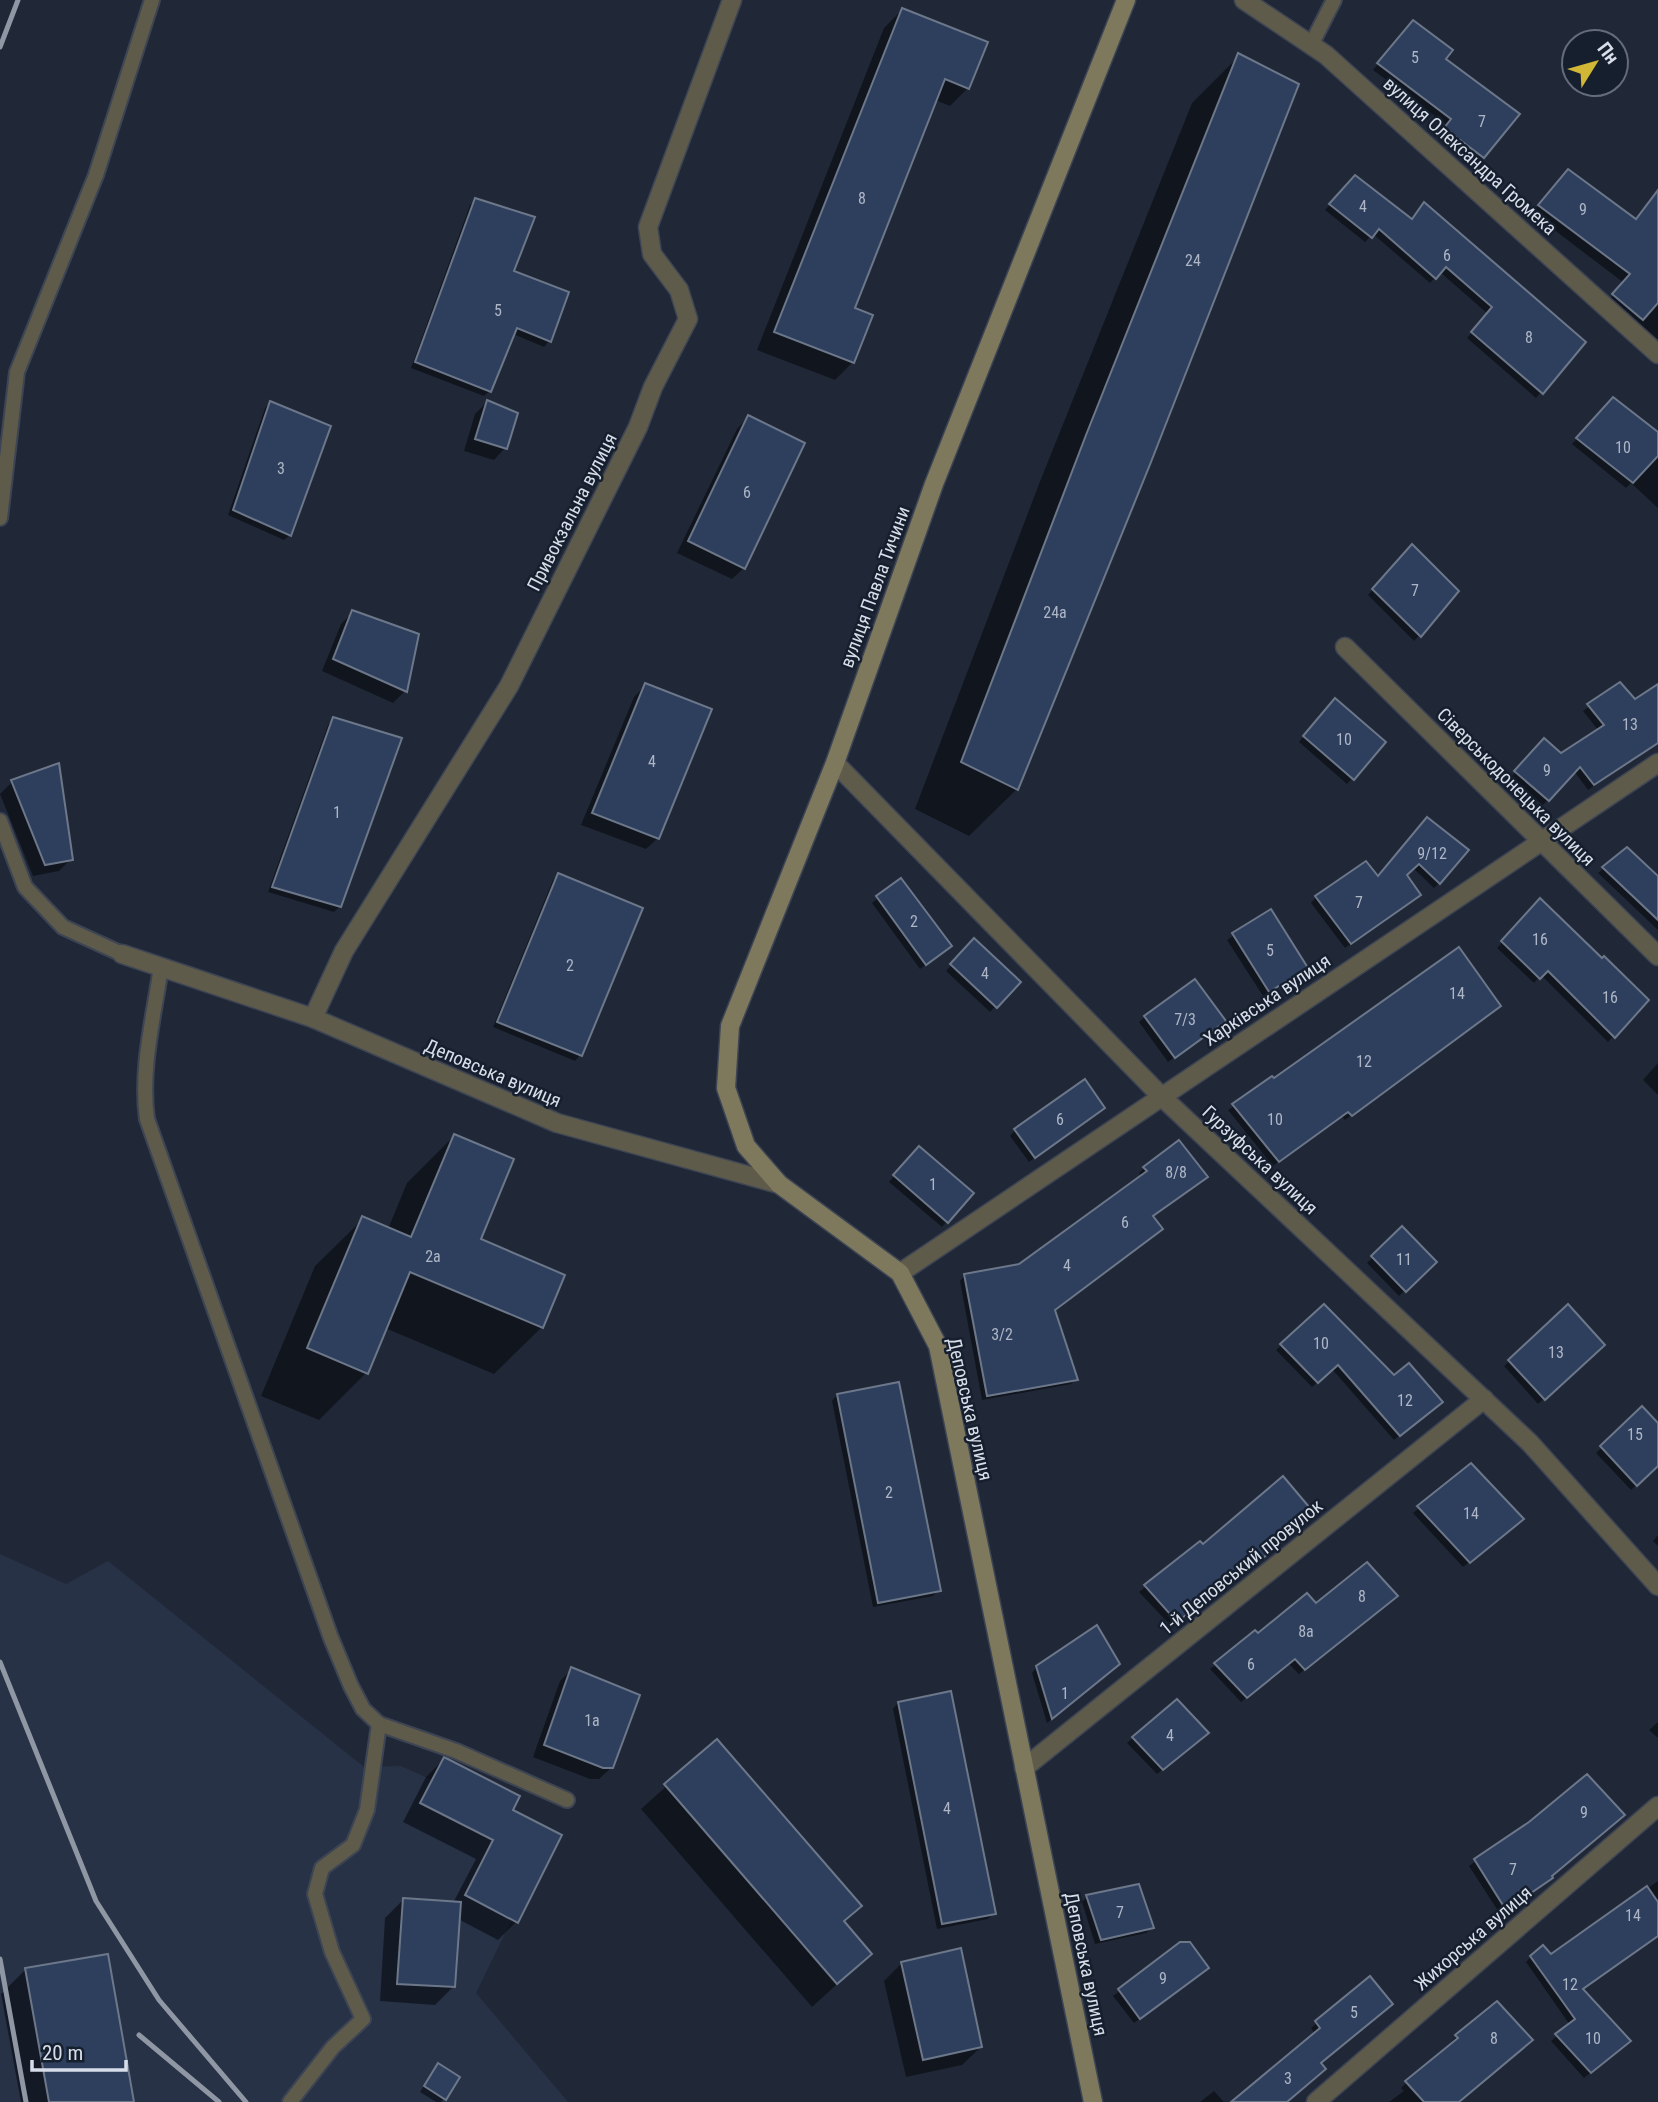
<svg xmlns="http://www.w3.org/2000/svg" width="1658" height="2102" viewBox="0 0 1658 2102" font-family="'Roboto Condensed',sans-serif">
<rect width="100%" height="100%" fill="#202838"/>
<!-- built -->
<polygon fill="#273247" points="0,1554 66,1584 108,1561 364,1767 401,1766 553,1835 476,1993 568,2102 0,2102"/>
<!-- shadow -->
<g fill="#0007">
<polygon points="902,10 968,88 950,106 935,100 852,309 853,362 835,380 757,350 884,28"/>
<polygon points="1408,27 1443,59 1483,157 1477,162 1440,134 1447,125 1373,70"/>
<polygon points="1239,56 1017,789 969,836 915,809 1039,484 1192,103"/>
<polygon points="1355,177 1411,220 1424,204 1584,342 1536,398 1467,338 1488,314 1440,272 1430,283 1373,234 1365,242 1325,210"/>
<polygon points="1561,178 1635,221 1658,216 1658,347 1606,303 1624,283 1532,213"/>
<polygon points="475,200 549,341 544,347 513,334 490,391 484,396 411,368 470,205"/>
<polygon points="1614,399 1658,434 1658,508 1631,483 1626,488 1572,444"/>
<polygon points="487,402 505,448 494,460 464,451 475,414"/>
<polygon points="270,403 290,535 284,540 228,515 265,408"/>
<polygon points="748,417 744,568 732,579 677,553 737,429"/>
<polygon points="1412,546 1420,635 1414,641 1368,595"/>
<polygon points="353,612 405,691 393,703 322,671 341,624"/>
<polygon points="646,685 658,838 646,849 581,825 634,697"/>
<polygon points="1620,685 1634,702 1658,686 1658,743 1588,790 1574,771 1543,805 1510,778 1544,741 1561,755 1598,730 1583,711"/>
<polygon points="1330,705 1383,743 1347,784 1299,742"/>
<polygon points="333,719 340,906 334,912 268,892 328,725"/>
<polygon points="12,782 71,859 59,871 33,876 0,794"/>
<polygon points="1422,825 1439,883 1434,888 1413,868 1405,875 1413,900 1345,948 1311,903 1316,897 1377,878"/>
<polygon points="1627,849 1658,879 1658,930 1598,873"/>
<polygon points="558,875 641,909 580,1055 575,1061 493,1027 553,880"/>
<polygon points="900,880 944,951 920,969 872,903"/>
<polygon points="1540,900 1602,961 1647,1000 1608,1042 1541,975 1534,983 1497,948"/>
<polygon points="1270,911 1306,967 1263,996 1227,940"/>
<polygon points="974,941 1018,982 990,1012 946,971"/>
<polygon points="1493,1011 1345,1120 1342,1116 1273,1166 1228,1110 1273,1081"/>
<polygon points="1145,1017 1218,1027 1168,1062 1139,1022"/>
<polygon points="1658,1063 1658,1095 1643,1080"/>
<polygon points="1097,1113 1029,1162 1010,1136 1015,1130"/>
<polygon points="454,1136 479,1240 542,1327 494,1374 385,1328 366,1373 319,1420 261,1396 315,1266 363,1219 388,1229 407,1183"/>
<polygon points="913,1154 947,1221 942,1227 889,1182"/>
<polygon points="1144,1168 1200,1182 1152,1217 1053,1310 1076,1379 1071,1384 982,1400 960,1281 965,1275 1020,1266 1142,1177 1139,1173"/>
<polygon points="1402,1228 1434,1262 1399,1296 1367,1263"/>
<polygon points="1324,1306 1394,1377 1435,1407 1394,1440 1332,1369 1312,1387 1276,1350"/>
<polygon points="1568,1307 1602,1345 1538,1404 1504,1366"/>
<polygon points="837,1395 939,1590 933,1596 873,1607 832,1401"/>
<polygon points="1642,1409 1658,1425 1658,1465 1631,1490 1596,1453"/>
<polygon points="1471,1465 1517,1524 1463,1567 1413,1513"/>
<polygon points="1308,1520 1257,1562 1255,1560 1171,1626 1139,1592 1200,1543 1203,1546"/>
<polygon points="1658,1535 1658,1546 1653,1541"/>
<polygon points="1391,1601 1299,1674 1288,1663 1241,1702 1210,1669 1257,1636 1316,1606"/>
<polygon points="1037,1667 1113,1669 1047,1723 1032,1673"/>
<polygon points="572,1669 612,1767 599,1779 590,1779 533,1757 560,1681"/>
<polygon points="1177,1702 1201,1738 1157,1774 1127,1743"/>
<polygon points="898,1703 994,1913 988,1919 937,1929 893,1709"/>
<polygon points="1658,1722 1658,1738 1649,1730"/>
<polygon points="717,1741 859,1906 843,1922 870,1954 812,2007 641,1809"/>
<polygon points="444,1759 511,1811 516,1922 498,1940 458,1919 453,1987 435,2005 380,2001 385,1918 403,1900 453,1903 476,1859 403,1822 426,1777"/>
<polygon points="1530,1823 1550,1876 1545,1883 1500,1914 1469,1866"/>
<polygon points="1658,1881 1658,1936 1581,1990 1623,2047 1584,2078 1551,2041 1570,2025 1526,1962 1531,1957 1551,1956"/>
<polygon points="1087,1897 1152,1928 1146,1933 1095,1944 1082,1902"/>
<polygon points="1181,1944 1202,1973 1134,2023 1113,1996"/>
<polygon points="902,1963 981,2047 962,2065 906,2077 884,1981"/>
<polygon points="25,1970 132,2102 21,2102 1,1994"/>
<polygon points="1369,1978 1319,2063 1285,2102 1233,2102 1315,2034 1311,2028"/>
<polygon points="1497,2004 1457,2102 1389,2102 1404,2091 1401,2088 1407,2082 1453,2044 1451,2042 1457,2036"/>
<polygon points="433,2071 444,2099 441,2102 436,2102 420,2092"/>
<polygon points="1214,2091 1224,2102 1200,2102"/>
</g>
<!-- building -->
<g fill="#2e3f5e" stroke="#6c7789" stroke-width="2">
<polygon points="902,8 988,42 969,89 945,79 855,308 873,315 854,363 774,332"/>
<polygon points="1413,20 1453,50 1446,59 1520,114 1484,158 1444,128 1451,119 1377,63"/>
<polygon points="1238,53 1299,84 1151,462 1018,790 961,762 1086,435"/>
<polygon points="1568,169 1636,219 1658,190 1658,303 1643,320 1612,294 1630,274 1538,205"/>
<polygon points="1355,175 1412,219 1424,202 1586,342 1543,394 1471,332 1492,307 1446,267 1436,279 1379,229 1372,238 1329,204"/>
<polygon points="475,198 535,217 514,271 569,292 551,342 517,328 491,392 415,362"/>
<polygon points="1613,397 1658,432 1658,456 1633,483 1576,438"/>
<polygon points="487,400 518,413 507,449 475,439"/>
<polygon points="270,401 331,426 291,536 233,510"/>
<polygon points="748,415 805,443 745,569 688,541"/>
<polygon points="1412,544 1459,591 1421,637 1372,589"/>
<polygon points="352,610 419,634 407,692 333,659"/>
<polygon points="1620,682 1635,699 1658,684 1658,743 1594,785 1580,767 1549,801 1514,771 1544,738 1561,753 1604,725 1587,704"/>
<polygon points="645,683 712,709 659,839 592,813"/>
<polygon points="1335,698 1386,742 1354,780 1303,736"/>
<polygon points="333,717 402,738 341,907 272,887"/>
<polygon points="59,763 73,860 45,865 11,780"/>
<polygon points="1427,817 1469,850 1440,884 1419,864 1407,875 1421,895 1351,944 1315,896 1366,861 1378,876"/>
<polygon points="1627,847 1658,876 1658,920 1602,867"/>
<polygon points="558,873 643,908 582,1056 497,1022"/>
<polygon points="901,878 952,946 926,965 876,896"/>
<polygon points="1540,898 1602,958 1604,956 1649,1000 1615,1038 1548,971 1540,979 1501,941"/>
<polygon points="1271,909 1308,968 1269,992 1232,933"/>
<polygon points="974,938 1021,982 997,1008 950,964"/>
<polygon points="1459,947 1501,1006 1352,1116 1348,1112 1279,1162 1232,1104 1272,1076 1274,1078"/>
<polygon points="1195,979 1226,1021 1175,1058 1144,1016"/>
<polygon points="1085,1079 1105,1108 1035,1158 1014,1129"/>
<polygon points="454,1134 514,1159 481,1239 565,1275 543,1328 410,1272 368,1374 307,1348 362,1216 411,1237"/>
<polygon points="1179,1140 1208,1177 1153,1216 1163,1229 1055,1310 1078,1380 987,1396 964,1274 1019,1264 1147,1171 1143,1167"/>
<polygon points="919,1146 974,1193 948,1223 893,1175"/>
<polygon points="1402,1226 1437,1262 1406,1292 1371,1256"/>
<polygon points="1324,1304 1394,1375 1409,1363 1443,1402 1400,1436 1338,1365 1318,1383 1280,1344"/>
<polygon points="1568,1304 1605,1345 1545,1400 1508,1360"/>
<polygon points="899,1382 941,1591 878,1603 837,1394"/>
<polygon points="1642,1406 1658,1423 1658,1466 1637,1486 1600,1446"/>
<polygon points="1471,1463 1524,1519 1470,1563 1417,1506"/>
<polygon points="1283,1476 1315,1514 1263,1558 1261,1556 1177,1622 1144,1585 1200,1541 1203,1544"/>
<polygon points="1367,1562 1398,1596 1305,1670 1295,1659 1247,1698 1214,1663 1255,1630 1258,1633 1307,1593 1316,1603"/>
<polygon points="1097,1625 1120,1664 1052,1719 1036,1666"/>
<polygon points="571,1667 640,1695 613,1768 603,1768 544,1745"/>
<polygon points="951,1691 996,1914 942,1924 898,1702"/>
<polygon points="1177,1699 1209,1733 1163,1770 1132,1737"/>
<polygon points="717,1739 862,1906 844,1921 872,1954 837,1984 664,1784"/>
<polygon points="444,1757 520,1796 513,1810 562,1835 518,1923 465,1895 493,1840 420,1803"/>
<polygon points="1587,1774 1625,1815 1552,1876 1553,1878 1506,1910 1474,1859 1529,1822"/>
<polygon points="1139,1884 1154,1928 1101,1940 1086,1895"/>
<polygon points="1647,1886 1658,1902 1658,1936 1583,1989 1631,2041 1591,2073 1555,2034 1575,2019 1530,1956 1543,1945 1551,1954"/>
<polygon points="403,1898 461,1902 455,1987 397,1984"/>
<polygon points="1180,1942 1190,1942 1209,1968 1140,2019 1118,1989"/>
<polygon points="961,1948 982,2047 923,2060 901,1962"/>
<polygon points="108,1954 134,2102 49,2102 25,1968"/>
<polygon points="1370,1976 1393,2004 1321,2063 1326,2069 1287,2102 1231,2102 1320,2028 1315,2021"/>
<polygon points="1497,2001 1533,2040 1459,2102 1424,2102 1405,2081 1458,2038 1455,2035"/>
<polygon points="438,2063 460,2077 446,2100 424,2086"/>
</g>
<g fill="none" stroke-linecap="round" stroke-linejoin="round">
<!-- service casing -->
<g stroke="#3d4554" stroke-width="18">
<g id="service">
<polyline points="1311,45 1334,0"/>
<polyline points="0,518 17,372 96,175 152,0"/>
<polyline points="0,821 25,887 63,927 122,954"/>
<path d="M 161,967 C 154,1016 140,1069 147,1119 L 331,1638 L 351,1686 L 363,1709 L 379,1724 L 456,1751 L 567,1800"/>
<polyline points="290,2102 333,2047 363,2019 332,1952 315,1894 322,1868 353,1845 367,1810 379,1724"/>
</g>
</g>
<!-- minor casing -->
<g stroke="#3d4554" stroke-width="21">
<g id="minor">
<polyline points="1244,0 1326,55 1658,354"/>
<polyline points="1345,647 1658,956"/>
<polyline points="835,763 1161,1096 1530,1443 1658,1586"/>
<polyline points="122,954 313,1018 557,1123 779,1184"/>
<polyline points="313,1018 344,951 509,686 638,427 653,387 688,319 679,290 652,254 648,227 732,0"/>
<polyline points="900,1273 1658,763"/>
<polyline points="1024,1768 1484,1399"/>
<polyline points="1316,2102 1658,1806"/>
</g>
</g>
<!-- secondary casing -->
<g stroke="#3d4554" stroke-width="21">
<polyline id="secondary" points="1093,2102 938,1346 900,1273 779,1184 746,1146 726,1088 730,1026 835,763 934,484 1126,0"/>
</g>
<!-- service -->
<use href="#service" stroke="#5f5b4b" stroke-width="14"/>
<!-- minor -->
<use href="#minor" stroke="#5f5b4b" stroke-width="18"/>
<!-- secondary -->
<use href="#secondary" stroke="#7e785d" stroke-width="18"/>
<!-- rail -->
<g stroke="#9097a4" stroke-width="5">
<polyline points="0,47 18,0"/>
<polyline points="0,1662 96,1901 159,2000 246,2102"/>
<polyline points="0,1959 26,2102"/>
<polyline points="139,2035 219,2102"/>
</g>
</g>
<g text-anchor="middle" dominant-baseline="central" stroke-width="5" stroke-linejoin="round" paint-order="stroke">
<!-- number labels -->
<g font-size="16" fill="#aeb6c6">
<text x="1415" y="57">5</text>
<text x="1482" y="121">7</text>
<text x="862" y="198">8</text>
<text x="1363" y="206">4</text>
<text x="1583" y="209">9</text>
<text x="1447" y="255">6</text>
<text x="1193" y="260">24</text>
<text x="498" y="310">5</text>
<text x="1529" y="337">8</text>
<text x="1623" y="447">10</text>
<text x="281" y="468">3</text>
<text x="747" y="492">6</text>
<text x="1415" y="590">7</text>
<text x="1055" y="612">24а</text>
<text x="1630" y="724">13</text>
<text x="1344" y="739">10</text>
<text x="652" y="761">4</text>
<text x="1547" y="770">9</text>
<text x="337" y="812">1</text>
<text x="1432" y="853">9/12</text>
<text x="1359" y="902">7</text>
<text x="914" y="921">2</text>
<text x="1540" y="939">16</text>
<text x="1270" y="950">5</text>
<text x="570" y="965">2</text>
<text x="985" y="973">4</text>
<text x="1457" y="993">14</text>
<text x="1610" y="997">16</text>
<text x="1185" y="1019">7/3</text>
<text x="1364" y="1061">12</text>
<text x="1060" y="1119">6</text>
<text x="1275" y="1119">10</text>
<text x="1176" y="1172">8/8</text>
<text x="933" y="1184">1</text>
<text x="1125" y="1222">6</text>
<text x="433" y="1256">2а</text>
<text x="1404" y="1259">11</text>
<text x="1067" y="1265">4</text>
<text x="1002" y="1334">3/2</text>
<text x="1321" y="1343">10</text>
<text x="1556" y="1352">13</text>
<text x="1405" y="1400">12</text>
<text x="1635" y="1434">15</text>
<text x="889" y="1492">2</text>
<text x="1471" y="1513">14</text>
<text x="1362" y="1596">8</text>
<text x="1306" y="1631">8а</text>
<text x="1251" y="1664">6</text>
<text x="1065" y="1693">1</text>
<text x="592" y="1720">1а</text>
<text x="1170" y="1735">4</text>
<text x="947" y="1808">4</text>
<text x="1584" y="1812">9</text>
<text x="1513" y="1869">7</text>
<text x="1120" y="1912">7</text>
<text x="1633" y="1915">14</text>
<text x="1163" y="1978">9</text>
<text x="1570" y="1984">12</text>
<text x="1354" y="2012">5</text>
<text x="1494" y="2038">8</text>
<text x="1593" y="2038">10</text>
<text x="1288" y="2078">3</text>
</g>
<!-- street labels -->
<g font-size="19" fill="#d8dee9" stroke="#161f2e">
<text transform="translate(1470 156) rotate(42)">вулиця Олександра Громека</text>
<text transform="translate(572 512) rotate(-63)">Привокзальна вулиця</text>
<text transform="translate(875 587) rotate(-70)">вулиця Павла Тичини</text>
<text transform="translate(1516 787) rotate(45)">Сіверськодонецька вулиця</text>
<text transform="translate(1267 1000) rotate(-34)">Харківська вулиця</text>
<text transform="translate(493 1073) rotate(23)">Деповська вулиця</text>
<text transform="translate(1260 1160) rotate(43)">Гурзуфська вулиця</text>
<text transform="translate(970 1409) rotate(77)">Деповська вулиця</text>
<text transform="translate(1241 1567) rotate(-39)">1-й Деповський провулок</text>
<text transform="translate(1473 1938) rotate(-41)">Жихорська вулиця</text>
<text transform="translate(1086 1964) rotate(78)">Деповська вулиця</text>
</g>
</g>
<!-- north arrow -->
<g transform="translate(1595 63) rotate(53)"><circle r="33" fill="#161f2e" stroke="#646b79" stroke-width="2"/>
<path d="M0-5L12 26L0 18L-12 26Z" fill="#d2b736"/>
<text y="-10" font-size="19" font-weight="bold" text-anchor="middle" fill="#d8dee9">Пн</text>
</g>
<!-- scale -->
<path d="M32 2060v10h94v-10" fill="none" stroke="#d8dee9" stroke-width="3.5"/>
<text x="42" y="2060" font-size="21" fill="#d8dee9" stroke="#161f2e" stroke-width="5" paint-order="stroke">20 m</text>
</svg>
